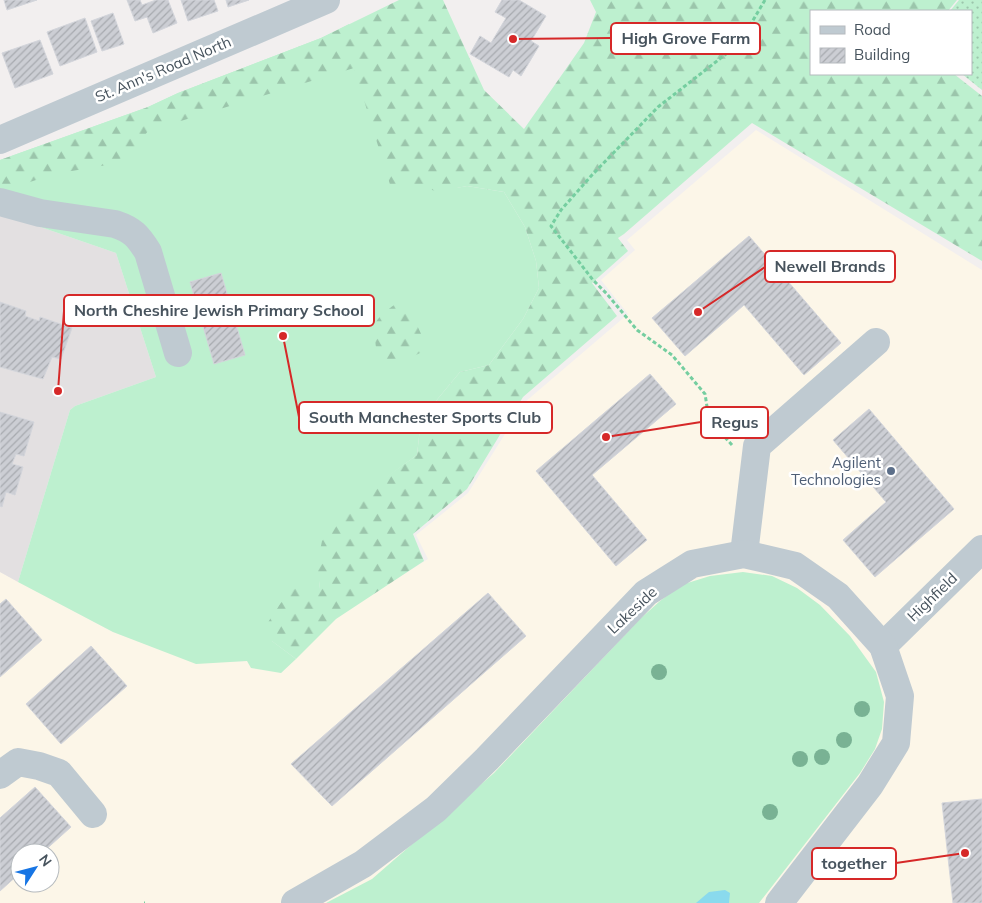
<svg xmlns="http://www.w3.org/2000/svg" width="982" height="903" viewBox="0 0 982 903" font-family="Mulish,sans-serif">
<defs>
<pattern id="forest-firs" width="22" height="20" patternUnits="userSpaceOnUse" patternTransform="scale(1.25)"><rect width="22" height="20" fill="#bdf0cf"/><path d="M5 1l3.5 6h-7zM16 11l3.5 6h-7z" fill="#9bc5ab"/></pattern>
<pattern id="garden-dots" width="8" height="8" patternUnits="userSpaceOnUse" patternTransform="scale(1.25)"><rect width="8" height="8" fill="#bdf0cf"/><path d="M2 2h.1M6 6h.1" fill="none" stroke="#9bc5ab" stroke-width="1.8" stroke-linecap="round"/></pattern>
<pattern id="building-hatch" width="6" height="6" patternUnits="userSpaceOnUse" patternTransform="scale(1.25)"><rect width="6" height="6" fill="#ccced4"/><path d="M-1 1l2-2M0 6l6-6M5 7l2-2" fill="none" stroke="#a7aaaf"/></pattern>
</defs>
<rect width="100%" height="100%" fill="#f2efef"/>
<!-- commercial -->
<path fill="#fcf6e8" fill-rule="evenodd" d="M 756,130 L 982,270 L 982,903 L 0,903 L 0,572 L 113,632 L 196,663 L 247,661 L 281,673 L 339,615 L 428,559 L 416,535 L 468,493 L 525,402 L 628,314 L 601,280 L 635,250 L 627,240 ZM 20,853 L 50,853 L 50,883 L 20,883 Z"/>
<!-- education -->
<polygon fill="#e3e0e1" points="0,213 116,253 156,377 75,406 70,410 18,582 0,572"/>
<!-- grass -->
<g fill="#bdf0cf">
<polygon points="349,24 456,188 467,186 504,192 525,227 536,261 539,288 523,319 489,365 460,372 421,419 417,455 387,477 319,580 320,589 272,641 296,659 281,673 251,668 247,661 196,664 113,632 18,582 70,410 75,406 156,377 116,253 0,213 0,160 148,107 178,93 321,38"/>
<polygon points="743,572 772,576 797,588 820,605 850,636 876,672 884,702 882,729 875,749 860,773 759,903 326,903 372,879 494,773 640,619 660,601 681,585 710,576"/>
</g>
<!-- forest -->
<g fill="url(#forest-firs)">
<polygon points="399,0 443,0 484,90 524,129 584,43 596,12 590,0 957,0 948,11 811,11 811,74 954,74 982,96 982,261 752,123 624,234 618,238 628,251 592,283 617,316 523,397 467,489 413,534 424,561 336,619 296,659 261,633 280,604 298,583 320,589 317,565 322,541 379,482 417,455 421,419 460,372 489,365 523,319 539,288 536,261 525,227 504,192 467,186 437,192 418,184 392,191 354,68 148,131 135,148 113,164 54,174 9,189 0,189 0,160 148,107 178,93 321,38"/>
<path d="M 397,303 L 407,304 L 423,338 L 422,352 L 404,361 L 391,364 L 377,355 C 376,347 373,330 376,322 C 379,316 391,307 397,303 Z"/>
</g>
<!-- garden -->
<polygon fill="url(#garden-dots)" points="959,0 982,0 982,90 962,74 971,74 971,11 950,11"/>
<!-- water -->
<polygon fill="#8adaed" points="725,890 730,893 729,903 696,903 709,892"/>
<!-- building -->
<g fill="url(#building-hatch)" stroke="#d3d5db">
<polygon points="4,0 37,0 7,10"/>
<polygon points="127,0 140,0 142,5 156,0 168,0 177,23 153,33 147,17 135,21"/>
<polygon points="181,0 214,0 218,11 188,21"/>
<polygon points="226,0 249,0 228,7"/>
<polygon points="502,0 519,0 546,16 531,41 539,46 521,76 513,70 509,77 470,54 480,36 491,43 506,18 495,12"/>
<polygon points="113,13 124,44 102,51 91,21"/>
<polygon points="85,18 97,52 60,66 47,32"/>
<polygon points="40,40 53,74 15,88 2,53"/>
<polygon points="749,236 841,343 804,375 744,305 685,356 652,318"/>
<polygon points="221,273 245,355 214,364 190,282"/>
<polygon points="0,302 26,311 25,316 39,321 40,317 72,328 61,359 52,357 43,379 0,367"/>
<polygon points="650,374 676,404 592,475 647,540 616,566 536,471"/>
<polygon points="869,409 954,509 875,577 843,540 886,502 833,440"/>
<polygon points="0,412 34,422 24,456 16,454 12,464 23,467 15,495 6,492 2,507 0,506"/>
<polygon points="488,593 526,636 332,806 291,764"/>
<polygon points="6,599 42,640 0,677 0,604"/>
<polygon points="91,646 127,686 61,744 26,704"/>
<polygon points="35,787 71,827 42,853 20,853 20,873 0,891 0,818"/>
<polygon points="982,799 982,903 953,903 942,803"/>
</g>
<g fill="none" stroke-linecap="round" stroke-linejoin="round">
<!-- path -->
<g stroke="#75cea0" stroke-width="3" stroke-dasharray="4 2.5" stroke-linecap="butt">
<polyline points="732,445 721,433 708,413 705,394 672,355 637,330 607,294 593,280 551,226 561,210 592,175 658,107 726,54 749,27 765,0"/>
<polyline points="144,903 145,903"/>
</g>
<!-- minor -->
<g stroke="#bfcad1" stroke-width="28">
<polyline points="0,140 326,0"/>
<path d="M 0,202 L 40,213 L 115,224 C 133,230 138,236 148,252 L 178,353"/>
<polyline points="744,554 757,446 876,342"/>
<polyline points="883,646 982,549"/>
<polyline points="0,775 18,762 39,766 59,773 93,814"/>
<polyline points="295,903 363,864 436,809 487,759 646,593 692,564 744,554 795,566 838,596 883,646 900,696 896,743 870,785 779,903"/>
</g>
</g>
<!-- trees -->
<g fill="#79b294">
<circle cx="659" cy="672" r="8"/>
<circle cx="862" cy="709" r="8"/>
<circle cx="844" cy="740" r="8"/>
<circle cx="822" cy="757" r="8"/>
<circle cx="800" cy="759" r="8"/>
<circle cx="770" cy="812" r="8"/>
</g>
<!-- markers -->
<circle fill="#5c6f8a" stroke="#fff" stroke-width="2" cx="891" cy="471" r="5"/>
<g text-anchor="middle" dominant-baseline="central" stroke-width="5" stroke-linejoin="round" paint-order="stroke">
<!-- street labels -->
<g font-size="15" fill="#47535d" stroke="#fff">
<text transform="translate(163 69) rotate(-23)">St. Ann's Road North</text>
<text transform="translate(932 597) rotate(-44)">Highfield</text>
<text transform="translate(632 610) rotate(-43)">Lakeside</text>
</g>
<!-- service labels -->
<g font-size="15" fill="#4e5e75" stroke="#fff" text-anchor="end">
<text x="881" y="462">Agilent<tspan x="881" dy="17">Technologies</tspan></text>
</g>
</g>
<!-- callouts -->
<path fill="none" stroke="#d62828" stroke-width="2" d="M513 39L611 38M698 312L765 267M58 391L64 311M283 336L299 417M606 437L701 422M965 853L896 863"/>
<g fill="#d62828" stroke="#fff" stroke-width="2">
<circle cx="513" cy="39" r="5"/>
<circle cx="698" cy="312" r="5"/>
<circle cx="58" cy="391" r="5"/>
<circle cx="283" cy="336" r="5"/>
<circle cx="606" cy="437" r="5"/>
<circle cx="965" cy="853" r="5"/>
</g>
<g fill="#fff" stroke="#d62828" stroke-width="2">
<rect x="611" y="23" width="149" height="31" rx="5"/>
<rect x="765" y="251" width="130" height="31" rx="5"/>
<rect x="64" y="295" width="310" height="31" rx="5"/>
<rect x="299" y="402" width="253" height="31" rx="5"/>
<rect x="701" y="407" width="67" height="31" rx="5"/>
<rect x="812" y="848" width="84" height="31" rx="5"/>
</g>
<g font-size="16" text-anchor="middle" font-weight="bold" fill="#47535d">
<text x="686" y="44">High Grove Farm</text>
<text x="830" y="272">Newell Brands</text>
<text x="219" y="316">North Cheshire Jewish Primary School</text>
<text x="425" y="423">South Manchester Sports Club</text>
<text x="735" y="428">Regus</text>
<text x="854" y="869">together</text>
</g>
<!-- legend -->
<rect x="810" y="10" width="162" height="65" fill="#ffffff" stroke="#b5babe"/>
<rect x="820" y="26" width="25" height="8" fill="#bfcad1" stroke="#b5babe"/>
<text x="854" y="35" font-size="15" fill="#47535d">Road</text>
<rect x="820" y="48" width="25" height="15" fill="url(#building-hatch)" stroke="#b5babe"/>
<text x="854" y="60" font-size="15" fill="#47535d">Building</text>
<!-- north arrow -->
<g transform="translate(35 868) rotate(54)"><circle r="24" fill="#ffffff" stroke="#b5babe"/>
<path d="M0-4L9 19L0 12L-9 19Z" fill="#1775e4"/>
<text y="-8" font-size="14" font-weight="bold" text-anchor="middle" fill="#47535d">N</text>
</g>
</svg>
